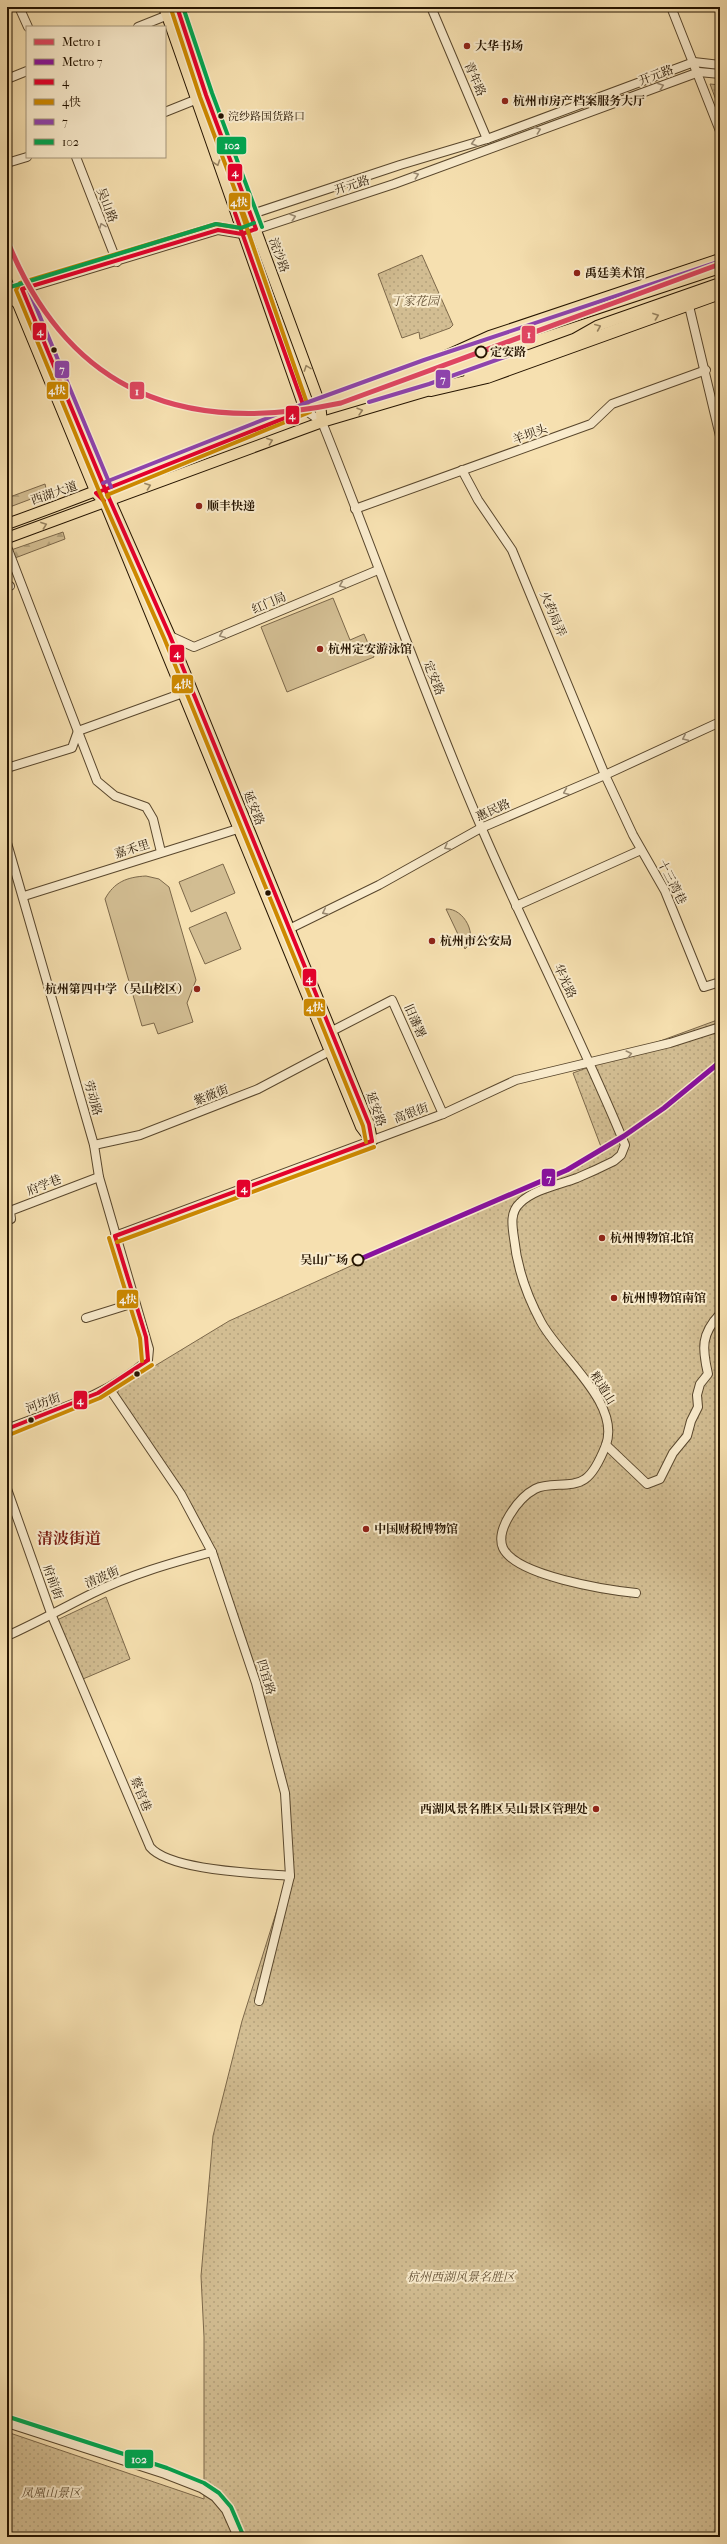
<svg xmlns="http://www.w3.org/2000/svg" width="727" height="2544" viewBox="0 0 727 2544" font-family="'IM FELL French Canon','Noto Serif SC',serif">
<defs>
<pattern id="forest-firs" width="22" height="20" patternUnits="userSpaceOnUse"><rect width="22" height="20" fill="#d2bd92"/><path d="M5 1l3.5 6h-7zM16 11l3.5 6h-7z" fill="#b4a27c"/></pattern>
<pattern id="park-dots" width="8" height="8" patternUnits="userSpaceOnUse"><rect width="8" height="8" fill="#d2bd92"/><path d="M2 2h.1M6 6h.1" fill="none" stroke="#b4a27c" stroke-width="1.8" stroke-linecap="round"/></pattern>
</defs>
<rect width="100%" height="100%" fill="#f6e0b0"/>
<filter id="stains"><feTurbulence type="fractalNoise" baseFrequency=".005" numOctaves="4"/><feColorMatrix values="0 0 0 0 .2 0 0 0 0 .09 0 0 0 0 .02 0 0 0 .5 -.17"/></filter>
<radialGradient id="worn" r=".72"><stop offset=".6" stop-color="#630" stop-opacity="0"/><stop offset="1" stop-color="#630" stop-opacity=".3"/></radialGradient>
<!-- forest -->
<g fill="url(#forest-firs)" stroke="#7c684a">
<polygon points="45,484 47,493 7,508 7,498"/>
<polygon points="63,532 65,539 15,558 11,550"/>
</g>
<!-- park -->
<g fill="url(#park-dots)" stroke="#7c684a">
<polygon points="710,84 720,85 720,111"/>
<polygon points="422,255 453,325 450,328 420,339 419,332 402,338 378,274"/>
<polygon points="720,1019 720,2537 7,2537 7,2432 204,2499 204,2337 201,2276 213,2136 242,2021 281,1897 290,1860 277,1754 198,1519 115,1399 120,1387 229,1321 603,1152 573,1073"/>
<polygon points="106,1597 130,1659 83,1679 57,1620"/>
</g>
<!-- garden -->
<g fill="#d2bd92" stroke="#7c684a">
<polygon points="333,598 350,640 364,634 374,657 287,692 261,627"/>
<polygon points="223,864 235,893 191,912 179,882"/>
<path d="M 146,876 L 159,879 L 169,887 L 196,980 L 187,1003 L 193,1022 L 158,1034 L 154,1023 L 142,1026 L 105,899 C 114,882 127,877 146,876 Z"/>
<path d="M 446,909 C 464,908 479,936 465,949 Z"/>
<polygon points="226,912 241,949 205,964 189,928"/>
</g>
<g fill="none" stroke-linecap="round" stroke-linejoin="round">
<!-- minor casing -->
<g stroke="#59472d" stroke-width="10">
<g id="minor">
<polyline points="19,7 28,27"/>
<polyline points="431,7 487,139"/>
<polyline points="671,7 720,131"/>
<polyline points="138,27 188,7"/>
<polyline points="7,79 27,71"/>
<polyline points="165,112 195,100"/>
<polyline points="76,157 117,262"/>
<polyline points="7,163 27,157"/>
<polyline points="237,219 400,165 487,139 694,62 720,65"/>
<polyline points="7,294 218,230 242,234 394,184 699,72 720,74"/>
<polyline points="689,306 720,436"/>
<path d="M 305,410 L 322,422 C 376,557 424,695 482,829 C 528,936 581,1038 625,1145 L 621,1155 L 614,1161 C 602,1167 589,1173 577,1178 C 559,1185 534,1189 520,1203 C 510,1212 512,1225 514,1238 C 517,1268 527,1296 541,1322 C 559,1356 621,1403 606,1445 C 602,1455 594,1473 585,1479 C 571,1489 550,1481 535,1489 C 518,1498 495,1530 503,1548 C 516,1576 607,1590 636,1593"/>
<polyline points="462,470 478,500 512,550 605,775 633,835 665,891 704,987 720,982"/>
<polyline points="355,509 591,424 612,404 706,370"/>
<polyline points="7,547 97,781 115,796 146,807 153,819 161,852"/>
<polyline points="7,587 10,586"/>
<polyline points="170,636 194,647 378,570"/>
<polyline points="7,768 72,748 78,731 183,693"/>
<path d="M 7,843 L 94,1145 L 99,1177 L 149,1349 L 148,1360 C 105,1397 58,1409 7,1429"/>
<polyline points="24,896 244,827"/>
<polyline points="516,906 641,850"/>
<polyline points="285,931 379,885 481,828 605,775 720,722"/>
<polyline points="332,1031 392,1000 443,1114"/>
<polyline points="94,1145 140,1135 258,1089 330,1051"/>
<polyline points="7,1221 11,1219 10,1211 99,1177"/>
<polyline points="115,1236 443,1114 516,1080 670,1043 720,1027"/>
<polyline points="86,1318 134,1303"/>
<polyline points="109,1388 181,1494 212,1552 256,1683 285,1793 290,1876 259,2001"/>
<path d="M 606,1445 L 647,1484 L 660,1479 L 673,1453 L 687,1436 L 691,1421 L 698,1407 L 697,1395 L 700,1384 L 708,1374 C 702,1348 701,1334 720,1314"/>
<path d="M 7,1489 L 52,1616 L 150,1847 C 170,1871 258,1873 290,1876"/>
<path d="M 7,1636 C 36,1623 63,1608 91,1594 C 129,1575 171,1563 212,1552"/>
<polyline points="7,2423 165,2474 201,2488 215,2497 226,2510 238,2537"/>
</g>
</g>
<!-- major casing -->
<g stroke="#251401" stroke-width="12">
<g id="major">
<polyline points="164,7 305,410"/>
<polyline points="177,7 206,95 320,404 322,422"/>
<polyline points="7,254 105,489 170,636 369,1124 372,1141"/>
<polyline points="7,293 18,304 96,493 105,503 361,1127 370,1139"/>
<polyline points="472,350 720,268"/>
<polyline points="469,377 574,339 597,326 720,283"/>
<path d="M 7,524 C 150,473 289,411 434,363"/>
<polyline points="7,538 322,422 437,388"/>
</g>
</g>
<!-- highway casing -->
<g stroke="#251401" stroke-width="14">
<g id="highway">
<polyline points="426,366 490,337 720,260"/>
<polyline points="431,390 487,377 720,293"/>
</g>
</g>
<!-- minor -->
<use href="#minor" stroke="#f9ebcc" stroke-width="8"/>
<!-- major -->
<use href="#major" stroke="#f6e0b0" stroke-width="10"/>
<!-- highway -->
<use href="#highway" stroke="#f6e0b0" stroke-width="12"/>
<!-- bus-1 casing -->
<g stroke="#f9ebcc" stroke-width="7">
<g id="bus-1">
<polyline points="177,7 206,95 256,229 242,234 218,230 22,289 105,489 170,636 369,1124 372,1141"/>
<polyline points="104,501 96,493 305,410 235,213"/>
<polyline points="115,1236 372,1141"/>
<polyline points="115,1236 146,1337 148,1360"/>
<polyline points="7,1429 98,1393 148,1360"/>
</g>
</g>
<!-- bus-2 casing -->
<g stroke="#f9ebcc" stroke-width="7">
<g id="bus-2">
<polyline points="171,9 200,97 248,225 241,228 216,224 20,283 16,290 99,491 164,638 363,1126 366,1142"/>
<polyline points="108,497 107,495 310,412 241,211"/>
<polyline points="109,1238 140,1338 142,1361"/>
<polyline points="117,1242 374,1147"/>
<polyline points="9,1435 100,1398 152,1365"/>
</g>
</g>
<!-- bus-3 casing -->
<g stroke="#f9ebcc" stroke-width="7">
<g id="bus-3">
<polyline points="13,252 111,487"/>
<polyline points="369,402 429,384 516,353"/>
<polyline points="103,483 303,404 424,360 718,262"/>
</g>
</g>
<!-- bus-4 casing -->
<g stroke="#f9ebcc" stroke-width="7">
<g id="bus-4">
<polyline points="183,7 212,93 262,227"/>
<polyline points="7,288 216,224 241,228 254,223"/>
<polyline points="9,2417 167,2468 204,2483 219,2493 231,2507 243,2535"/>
</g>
</g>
<!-- bus-1 -->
<use href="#bus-1" stroke="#e4002b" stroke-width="4"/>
<!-- bus-2 -->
<use href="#bus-2" stroke="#cd8900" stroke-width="4"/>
<!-- bus-3 -->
<use href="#bus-3" stroke="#8e44ad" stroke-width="4"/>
<!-- bus-4 -->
<use href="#bus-4" stroke="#00a651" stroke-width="4"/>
<!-- metro-1 casing -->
<g stroke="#f9ebcc" stroke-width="8">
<path id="metro-1" d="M 7,240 C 69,394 185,436 341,403 L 720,264"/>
</g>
<!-- metro-2 casing -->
<g stroke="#f9ebcc" stroke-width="8">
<polyline id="metro-2" points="358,1260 567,1170 624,1136 664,1108 720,1062"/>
</g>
<!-- metro-1 -->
<use href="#metro-1" stroke="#df4661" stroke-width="5"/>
<!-- metro-2 -->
<use href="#metro-2" stroke="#88129e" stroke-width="5"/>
</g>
<!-- one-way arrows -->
<defs><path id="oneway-chevron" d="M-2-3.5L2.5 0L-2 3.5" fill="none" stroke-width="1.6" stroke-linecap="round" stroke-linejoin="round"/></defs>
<g stroke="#9a8a71">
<use href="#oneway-chevron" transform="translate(661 86) rotate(-20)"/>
<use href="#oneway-chevron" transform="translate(538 130) rotate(-20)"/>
<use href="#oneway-chevron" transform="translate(474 143) rotate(164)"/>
<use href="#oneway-chevron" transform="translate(416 175) rotate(-20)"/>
<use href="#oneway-chevron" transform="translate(293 217) rotate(-18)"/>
<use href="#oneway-chevron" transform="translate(102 226) rotate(-111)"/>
<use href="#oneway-chevron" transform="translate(342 585) rotate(157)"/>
<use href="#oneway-chevron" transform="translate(222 635) rotate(157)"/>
<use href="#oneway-chevron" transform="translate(685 738) rotate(155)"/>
<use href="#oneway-chevron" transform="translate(566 792) rotate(157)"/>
<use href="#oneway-chevron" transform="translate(447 847) rotate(151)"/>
<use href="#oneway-chevron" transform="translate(325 912) rotate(154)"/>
<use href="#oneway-chevron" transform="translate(629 1054) rotate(-14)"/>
</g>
<g stroke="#988461">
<use href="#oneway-chevron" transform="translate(217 163) rotate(71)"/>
<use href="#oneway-chevron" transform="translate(656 316) rotate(-20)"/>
<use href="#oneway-chevron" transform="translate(598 327) rotate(-23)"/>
<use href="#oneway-chevron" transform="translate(307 368) rotate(-110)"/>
<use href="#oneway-chevron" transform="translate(360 411) rotate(-16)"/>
<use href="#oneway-chevron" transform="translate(270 441) rotate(-20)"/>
<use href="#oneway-chevron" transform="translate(148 486) rotate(-20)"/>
<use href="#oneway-chevron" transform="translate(44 525) rotate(-20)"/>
</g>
<!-- markers -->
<g fill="#8f2418" stroke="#f9ebcc" stroke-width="1.5">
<circle cx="467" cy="46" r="4"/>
<circle cx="505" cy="101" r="4"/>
<circle cx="577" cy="273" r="4"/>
<circle cx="199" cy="506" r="4"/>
<circle cx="320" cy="649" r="4"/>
<circle cx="432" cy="941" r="4"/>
<circle cx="197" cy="989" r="4"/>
<circle cx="602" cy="1238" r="4"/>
<circle cx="614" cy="1298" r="4"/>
<circle cx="366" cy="1529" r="4"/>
<circle cx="596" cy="1809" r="4"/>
</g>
<g fill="#251401" stroke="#f9ebcc" stroke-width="1.5">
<circle cx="221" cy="116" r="3.5"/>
<circle cx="54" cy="350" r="3.5"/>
<circle cx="268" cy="893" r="3.5"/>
<circle cx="137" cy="1374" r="3.5"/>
<circle cx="31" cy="1420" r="3.5"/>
</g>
<g fill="#f9ebcc" stroke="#251401" stroke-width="2">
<circle cx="481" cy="352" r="5.5"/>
<circle cx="358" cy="1260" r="5.5"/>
</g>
<g text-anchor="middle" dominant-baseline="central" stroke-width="4" stroke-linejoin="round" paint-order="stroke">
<!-- bus labels -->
<g font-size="11" fill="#251401" stroke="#f9ebcc" text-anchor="start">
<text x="228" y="116">浣纱路国货路口</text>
</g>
<!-- poi labels -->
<g font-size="12" font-weight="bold" fill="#251401" stroke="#f9ebcc" text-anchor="start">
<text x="475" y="46">大华书场</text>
<text x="513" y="101">杭州市房产档案服务大厅</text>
<text x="585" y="273">禹廷美术馆</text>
<text x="207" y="506">顺丰快递</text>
<text x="328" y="649">杭州定安游泳馆</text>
<text x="440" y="941">杭州市公安局</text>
<text x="189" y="989" text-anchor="end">杭州第四中学（吴山校区）</text>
<text x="610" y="1238">杭州博物馆北馆</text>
<text x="622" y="1298">杭州博物馆南馆</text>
<text x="374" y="1529">中国财税博物馆</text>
<text x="588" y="1809" text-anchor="end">西湖风景名胜区吴山景区管理处</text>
</g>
<!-- street labels -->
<g font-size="12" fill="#251401" stroke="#f9ebcc">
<text transform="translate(656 75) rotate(-20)">开元路</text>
<text transform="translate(475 79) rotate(67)">青年路</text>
<text transform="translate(352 185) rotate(-18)">开元路</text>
<text transform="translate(107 205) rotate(69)">吴山路</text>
<text transform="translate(279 255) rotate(70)">浣沙路</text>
<text transform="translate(530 434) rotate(-20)">羊坝头</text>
<text transform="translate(54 493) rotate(-19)">西湖大道</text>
<text transform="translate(269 603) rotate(-23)">红门局</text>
<text transform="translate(553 614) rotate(67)">火药局弄</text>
<text transform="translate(434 678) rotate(68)">定安路</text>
<text transform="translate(254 808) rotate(68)">延安路</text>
<text transform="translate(493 810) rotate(-24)">惠民路</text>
<text transform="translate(132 849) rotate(-17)">嘉禾里</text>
<text transform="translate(672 882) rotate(63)">十三湾巷</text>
<text transform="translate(565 981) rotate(65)">华光路</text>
<text transform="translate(415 1021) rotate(66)">旧藩署</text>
<text transform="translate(211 1095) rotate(-21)">紫薇街</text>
<text transform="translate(93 1098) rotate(74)">劳动路</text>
<text transform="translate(376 1109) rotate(71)">延安路</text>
<text transform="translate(411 1113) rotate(-20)">高银街</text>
<text transform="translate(44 1185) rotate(-21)">府学巷</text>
<text transform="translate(603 1388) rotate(58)">粮道山</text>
<text transform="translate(43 1403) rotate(-20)">河坊街</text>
<text transform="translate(102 1577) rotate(-23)">清波街</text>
<text transform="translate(53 1582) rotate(70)">府前街</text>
<text transform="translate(266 1677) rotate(73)">四宜路</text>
<text transform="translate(141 1794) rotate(68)">蔡官巷</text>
</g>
<!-- park labels -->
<g font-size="12" font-style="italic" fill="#624f34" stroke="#f9ebcc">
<text x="415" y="301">丁家花园</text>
<text x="461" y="2277">杭州西湖风景名胜区</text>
<text x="51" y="2493">凤凰山景区</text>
</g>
<!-- stop labels -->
<g font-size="12" font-weight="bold" fill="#251401" stroke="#f9ebcc" text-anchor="start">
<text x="490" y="352">定安路</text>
<text x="348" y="1260" text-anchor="end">吴山广场</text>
</g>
<!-- district labels -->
<g font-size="16" font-weight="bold" fill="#7a1f14" stroke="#f9ebcc">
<text x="69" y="1538">清波街道</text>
</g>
</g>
<g stroke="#f9ebcc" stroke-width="1.5">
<rect x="216" y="136" width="31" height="19" rx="4" fill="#00a651"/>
<rect x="227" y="163" width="16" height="19" rx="4" fill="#e4002b"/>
<rect x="228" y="192" width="23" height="19" rx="4" fill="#cd8900"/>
<rect x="32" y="322" width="15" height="19" rx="4" fill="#e4002b"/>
<rect x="521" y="325" width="15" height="19" rx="4" fill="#df4661"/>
<rect x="54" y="360" width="16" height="19" rx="4" fill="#8e44ad"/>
<rect x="435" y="369" width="16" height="20" rx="4" fill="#8e44ad"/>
<rect x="46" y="381" width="23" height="19" rx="4" fill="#cd8900"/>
<rect x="129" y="381" width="16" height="19" rx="4" fill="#df4661"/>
<rect x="285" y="405" width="15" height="20" rx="4" fill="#e4002b"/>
<rect x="169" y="644" width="16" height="19" rx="4" fill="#e4002b"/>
<rect x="171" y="674" width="23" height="20" rx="4" fill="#cd8900"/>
<rect x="302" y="968" width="15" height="19" rx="4" fill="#e4002b"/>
<rect x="303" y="998" width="23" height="19" rx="4" fill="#cd8900"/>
<rect x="541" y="1168" width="15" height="19" rx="4" fill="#88129e"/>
<rect x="236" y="1179" width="15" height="19" rx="4" fill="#e4002b"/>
<rect x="116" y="1289" width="23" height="20" rx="4" fill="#cd8900"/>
<rect x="73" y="1390" width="15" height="20" rx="4" fill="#e4002b"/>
<rect x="124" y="2449" width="30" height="20" rx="4" fill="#00a651"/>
</g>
<g font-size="11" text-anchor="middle" font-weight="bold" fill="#fff">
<text x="232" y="149">102</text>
<text x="235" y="176">4</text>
<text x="239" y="206">4快</text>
<text x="40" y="335">4</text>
<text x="529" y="338">1</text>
<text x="62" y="373">7</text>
<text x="443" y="383">7</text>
<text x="57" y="394">4快</text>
<text x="137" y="395">1</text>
<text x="292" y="419">4</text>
<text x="177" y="657">4</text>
<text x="183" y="688">4快</text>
<text x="309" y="982">4</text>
<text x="315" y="1011">4快</text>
<text x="549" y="1182">7</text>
<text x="244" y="1192">4</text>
<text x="128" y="1303">4快</text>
<text x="80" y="1404">4</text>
<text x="139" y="2463">102</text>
</g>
<!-- margin -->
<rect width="727" height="2544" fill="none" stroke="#f6e0b0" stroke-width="24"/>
<rect x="8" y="8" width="711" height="2528" fill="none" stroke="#251401" stroke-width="2"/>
<rect x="12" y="12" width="703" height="2520" fill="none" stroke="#251401"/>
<!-- legend -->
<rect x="26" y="26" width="140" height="132" fill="#f9ebcc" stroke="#a4957b"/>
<rect x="34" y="39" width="20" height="6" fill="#df4661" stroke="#a4957b"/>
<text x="62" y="46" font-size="12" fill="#251401">Metro 1</text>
<rect x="34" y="59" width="20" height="6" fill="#88129e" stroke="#a4957b"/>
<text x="62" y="66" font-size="12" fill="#251401">Metro 7</text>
<rect x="34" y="79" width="20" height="6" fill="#e4002b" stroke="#a4957b"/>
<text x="62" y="86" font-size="12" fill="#251401">4</text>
<rect x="34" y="99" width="20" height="6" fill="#cd8900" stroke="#a4957b"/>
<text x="62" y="106" font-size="12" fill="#251401">4快</text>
<rect x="34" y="119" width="20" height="6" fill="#8e44ad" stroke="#a4957b"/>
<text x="62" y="126" font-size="12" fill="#251401">7</text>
<rect x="34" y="139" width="20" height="6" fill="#00a651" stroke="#a4957b"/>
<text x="62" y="146" font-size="12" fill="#251401">102</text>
<rect width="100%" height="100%" filter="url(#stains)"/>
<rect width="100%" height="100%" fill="url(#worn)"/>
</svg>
